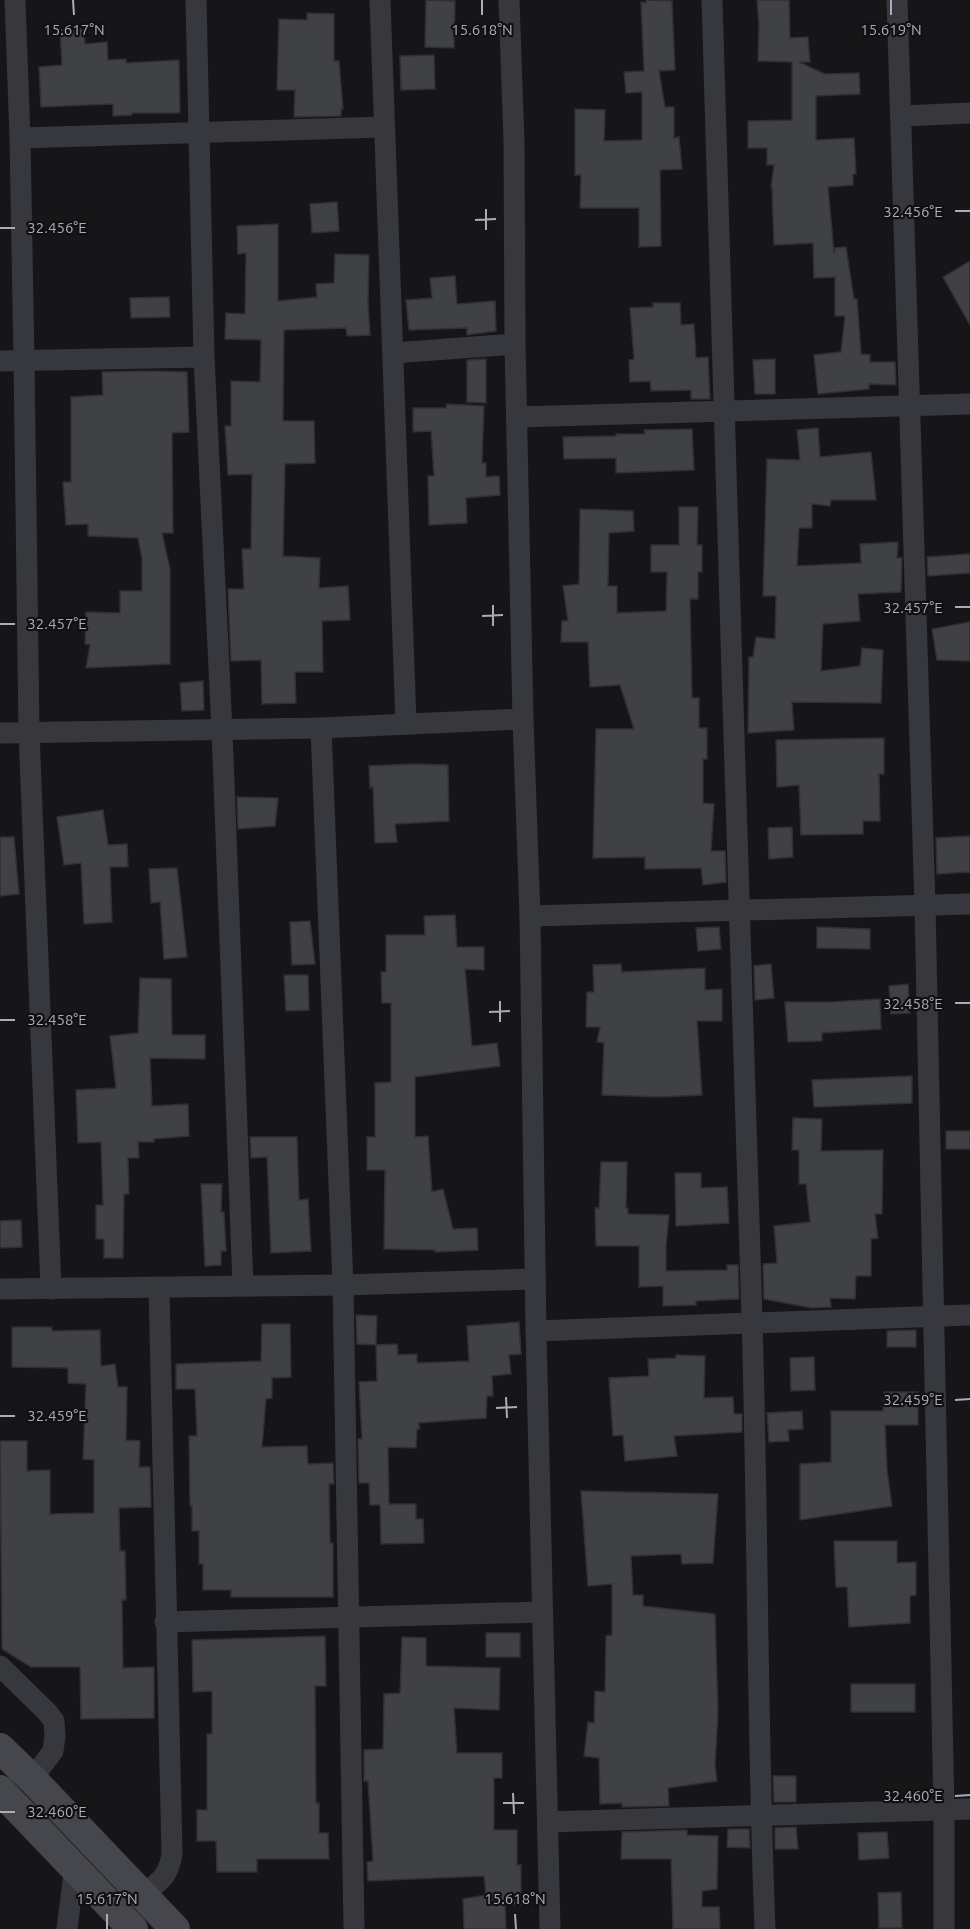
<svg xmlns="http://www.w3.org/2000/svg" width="970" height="1929" viewBox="0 0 970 1929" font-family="Ubuntu,sans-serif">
<rect width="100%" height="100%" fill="#161618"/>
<!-- building -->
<g fill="#404145" stroke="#303034" stroke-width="1.5">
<polygon points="426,0 455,1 454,48 425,47"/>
<polygon points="646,0 672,1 675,70 659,71 665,107 674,107 674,138 679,137 682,169 660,170 661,246 639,247 639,208 580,208 581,175 575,175 575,109 605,110 604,141 642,140 642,92 626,93 624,72 644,71 641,2 646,3"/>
<polygon points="757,0 789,0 790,38 808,37 810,62 799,62 825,74 859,73 860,94 816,96 816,140 854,138 856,174 853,174 853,185 828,187 834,253 835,248 846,247 854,299 857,299 861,354 870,355 870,362 895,362 896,385 869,384 869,389 818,394 814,355 841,352 845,316 835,316 835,277 814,278 813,243 774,245 772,188 771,187 774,165 767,165 767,148 748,148 748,121 792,120 792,62 758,61 759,25"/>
<polygon points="307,13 334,14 334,61 339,61 343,109 341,109 341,116 294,117 295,90 277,90 279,19 307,20"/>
<polygon points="84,29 85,44 107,42 108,60 126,59 126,63 179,60 180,113 132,113 132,115 113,116 113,104 41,107 39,67 62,65 60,30"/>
<polygon points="434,55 435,89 401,90 400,56"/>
<polygon points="337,202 339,231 312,233 310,204"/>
<polygon points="278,224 278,301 317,297 316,284 334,283 335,254 369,255 368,302 370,335 347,336 346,328 284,330 283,421 314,421 315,463 285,464 283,556 320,558 319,588 348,586 350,620 322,621 323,672 295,672 296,703 262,704 261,660 231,661 228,589 244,589 242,549 251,549 252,474 228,475 225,426 231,426 231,381 260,382 261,340 225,339 226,313 245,314 246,253 238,254 237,226"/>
<polygon points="970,261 970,325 943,277"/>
<polygon points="455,276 457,304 495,301 496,331 467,335 467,328 409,330 406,300 432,298 430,278"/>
<polygon points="169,297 170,317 131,318 130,298"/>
<polygon points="653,303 680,303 681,325 694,324 696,358 708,357 710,399 691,399 691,390 651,391 650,381 630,382 629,360 634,359 630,308 653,307"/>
<polygon points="486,359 486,403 467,402 467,360"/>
<polygon points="775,359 775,394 755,394 753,360"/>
<polygon points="148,371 187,372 189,432 172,433 173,533 162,533 170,569 170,664 86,668 90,645 85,644 86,612 120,613 120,591 142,591 142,559 138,538 88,536 88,524 66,525 63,482 71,482 71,397 103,395 102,372"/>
<polygon points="447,404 484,406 482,463 486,463 486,477 499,476 500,495 466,498 467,523 429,525 428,476 434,476 431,431 413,432 413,408 446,408"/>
<polygon points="818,428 820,457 871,452 876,500 831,500 830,506 812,504 812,528 799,528 797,566 861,563 860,544 898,542 897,558 902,558 901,592 858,594 860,621 823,624 821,671 860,666 862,648 883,650 881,703 792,702 794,730 748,733 749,657 753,657 756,637 775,639 776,596 763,596 767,459 800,460 797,430"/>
<polygon points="692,429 694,470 616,473 616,458 564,459 563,437 616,436 616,434 645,434 644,430"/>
<polygon points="679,507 698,507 697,545 702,545 702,572 698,572 698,599 690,599 692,698 699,698 699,728 707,728 707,759 703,759 703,803 714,804 711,851 725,851 726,882 703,885 701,868 645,869 645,857 593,858 596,729 634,729 620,685 590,687 588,642 561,642 562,621 568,621 563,586 579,584 580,509 633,511 634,531 609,533 608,586 617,586 617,613 666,611 667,572 651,572 651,545 679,545"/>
<polygon points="970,554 970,573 928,576 927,557"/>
<polygon points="970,622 970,661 937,660 932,629"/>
<polygon points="203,681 204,710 182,711 180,683"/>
<polygon points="884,738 884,774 879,774 880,821 863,821 863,834 801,835 799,785 777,787 776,740"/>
<polygon points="415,764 448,765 449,821 395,824 397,842 375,843 373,787 370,788 369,766"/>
<polygon points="237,797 278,798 275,826 238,829"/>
<polygon points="103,810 108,845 127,844 128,867 110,867 112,922 84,924 81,863 64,865 57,817"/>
<polygon points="792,827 793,857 769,859 768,828"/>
<polygon points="970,836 970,872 937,874 936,838"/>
<polygon points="0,837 14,837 19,894 0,896"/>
<polygon points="177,868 187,957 164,959 160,902 151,903 149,869"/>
<polygon points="455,915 457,947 484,947 484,970 465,969 472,1046 497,1043 500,1066 415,1077 415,1137 428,1136 432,1192 443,1189 453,1229 477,1228 478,1250 435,1252 435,1250 384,1249 385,1170 367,1170 367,1137 375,1137 375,1083 391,1082 391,1003 382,1003 381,972 386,972 386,935 425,935 424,916"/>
<polygon points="310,921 315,964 292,965 290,922"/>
<polygon points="719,927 721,949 698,951 696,928"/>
<polygon points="817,927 870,929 870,949 817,948"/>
<polygon points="621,964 622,972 705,968 705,990 722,989 722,1021 697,1021 702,1095 660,1097 602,1095 604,1043 597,1042 600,1027 586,1027 587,992 594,992 593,965"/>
<polygon points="771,964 774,998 755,1000 754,966"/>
<polygon points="284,975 308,975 309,1010 286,1011"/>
<polygon points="140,978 171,979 172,1035 205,1035 205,1059 150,1058 152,1106 188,1104 189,1136 154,1139 154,1142 138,1142 139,1158 128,1158 129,1194 124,1194 123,1258 104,1258 104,1239 96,1239 96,1205 103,1205 101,1142 78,1143 76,1090 116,1088 110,1036 138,1033"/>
<polygon points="908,984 910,1013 891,1014 889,986"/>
<polygon points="880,999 881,1029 822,1033 822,1041 788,1042 785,1002 830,1002"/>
<polygon points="912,1076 912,1103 814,1107 812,1080"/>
<polygon points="793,1118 822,1119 821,1151 883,1150 882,1214 875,1214 878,1238 871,1239 871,1276 856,1276 855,1299 830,1298 831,1307 812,1308 764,1299 763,1264 777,1263 774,1226 810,1222 806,1184 799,1184 799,1150 792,1150"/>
<rect x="946" y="1131" width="24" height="18"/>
<polygon points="250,1137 297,1137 299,1200 308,1199 311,1251 271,1253 267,1157 251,1158"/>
<polygon points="601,1162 627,1162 626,1208 628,1208 628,1214 669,1215 666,1246 666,1271 727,1270 727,1265 738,1265 739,1299 696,1301 696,1305 663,1306 663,1286 639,1287 639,1246 596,1246 595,1208 599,1208"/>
<polygon points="675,1173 701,1173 701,1188 727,1187 729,1223 676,1226"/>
<polygon points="201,1184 222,1184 221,1212 224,1212 226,1251 221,1251 221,1265 205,1266"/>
<polygon points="21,1220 22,1247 0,1248 0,1221"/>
<polygon points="356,1315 377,1316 376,1345 397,1344 398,1355 417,1354 417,1363 469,1361 467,1326 519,1322 521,1354 509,1355 511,1374 492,1376 493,1396 487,1396 486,1418 418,1423 420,1429 417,1429 416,1448 388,1447 389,1504 416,1504 416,1519 423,1519 424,1543 381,1544 380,1505 370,1505 369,1483 359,1483 358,1439 362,1439 359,1382 377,1381 376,1345 357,1344"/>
<polygon points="262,1324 290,1324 291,1377 272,1378 272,1398 266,1399 262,1447 307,1446 308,1464 333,1463 334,1484 329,1484 330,1543 333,1543 333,1597 231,1597 231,1590 203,1590 203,1564 199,1564 199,1531 192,1531 192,1506 190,1506 189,1436 197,1436 195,1389 176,1389 176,1364 261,1361"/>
<polygon points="12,1327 52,1327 52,1331 100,1330 101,1366 115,1364 118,1387 127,1387 126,1440 140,1441 139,1467 150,1467 151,1507 119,1508 120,1551 125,1551 126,1600 122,1600 123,1668 154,1667 154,1718 81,1719 80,1667 31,1667 2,1649 0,1441 27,1441 27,1471 50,1470 50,1514 94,1513 94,1460 83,1459 86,1384 68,1383 68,1368 12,1367"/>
<polygon points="916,1330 916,1347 887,1347 887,1331"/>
<polygon points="676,1355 705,1356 704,1398 733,1397 734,1414 742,1414 742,1432 674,1436 677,1456 625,1461 623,1435 613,1436 609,1378 649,1376 648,1359 676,1358"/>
<polygon points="814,1357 815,1390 791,1391 790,1358"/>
<polygon points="884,1392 918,1392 918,1425 885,1425 887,1470 892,1506 800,1520 800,1464 831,1462 831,1411 883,1411"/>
<polygon points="802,1411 803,1429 788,1430 789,1441 769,1442 767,1413"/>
<polygon points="581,1491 718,1494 713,1563 682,1564 681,1554 631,1556 633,1595 643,1595 643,1606 715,1614 718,1713 715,1765 717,1781 668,1788 669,1806 622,1807 622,1803 600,1804 599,1758 584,1756 588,1722 594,1723 595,1691 605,1692 606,1636 612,1635 612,1584 588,1586"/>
<polygon points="834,1541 897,1541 897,1563 916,1562 916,1595 910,1596 910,1623 849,1627 847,1587 836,1587"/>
<rect x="486" y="1633" width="34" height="24"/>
<polygon points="325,1636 326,1686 315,1686 316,1803 319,1803 319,1833 328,1833 329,1859 257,1859 257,1872 217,1872 216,1841 197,1841 197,1810 207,1810 207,1734 212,1734 212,1691 193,1692 192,1640"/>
<polygon points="402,1637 426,1638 426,1666 500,1668 499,1710 454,1708 457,1753 502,1753 502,1778 494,1778 494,1830 517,1830 517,1865 521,1865 521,1905 505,1904 506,1929 464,1929 463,1899 486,1895 484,1876 368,1881 367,1862 373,1861 368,1781 364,1781 364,1750 383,1749 384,1694 400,1693"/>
<rect x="851" y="1684" width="64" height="28"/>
<polygon points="773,1776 796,1776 796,1802 774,1802"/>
<polygon points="796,1827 798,1849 775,1849 775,1828"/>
<polygon points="728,1829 749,1829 750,1848 727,1847"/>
<polygon points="687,1830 687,1835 718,1836 717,1889 702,1891 702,1907 719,1907 720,1929 673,1929 671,1859 621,1859 622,1832"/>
<polygon points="887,1832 889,1858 859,1860 858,1833"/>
<polygon points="901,1892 902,1928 879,1928 878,1893"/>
</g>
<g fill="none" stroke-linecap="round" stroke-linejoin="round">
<!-- street -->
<g stroke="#37383d" stroke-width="21">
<polyline points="15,0 20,138 24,361 29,732 51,1289"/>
<polyline points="196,0 204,357 222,730 243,1286"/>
<polyline points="380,0 406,723"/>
<polyline points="509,0 514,142 515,344 523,719 530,916 536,1331 550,1929"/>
<path d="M 712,0 C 724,439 739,879 752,1318 C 758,1522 757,1725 765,1929"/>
<polyline points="897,0 925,905 944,1810 944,1929"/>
<polyline points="901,116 970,113"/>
<polyline points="20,138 383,127"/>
<polyline points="393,353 515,344"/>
<polyline points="0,361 204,357"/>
<polyline points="518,417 970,404"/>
<polyline points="321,728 343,1285 354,1929"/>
<polyline points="0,733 321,728 523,719"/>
<polyline points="530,916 970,904"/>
<polyline points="0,1289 343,1285 535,1279"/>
<polyline points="536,1331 970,1315"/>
<polyline points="165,1622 542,1612"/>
<polyline points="0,1666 47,1712 54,1721 55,1736 53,1751 32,1779"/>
<polyline points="548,1822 970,1809"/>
<path d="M 144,1894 C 159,1882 169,1876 172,1854 L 159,1288"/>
<polyline points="67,1929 75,1866"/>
</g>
<!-- secondary -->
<g stroke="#45474d" stroke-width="30">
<polyline points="0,1748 32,1779 175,1929"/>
<polyline points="0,1790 133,1929"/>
</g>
</g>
<!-- ticks -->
<path fill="none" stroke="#a8adb8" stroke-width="2" d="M 73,0 L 74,15M 482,0 L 482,15M 891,0 L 891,15M 486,209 L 486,230M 955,211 L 970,211M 475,220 L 496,219M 0,228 L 15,228M 493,605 L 493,626M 955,607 L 970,607M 482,616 L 503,615M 0,624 L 15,624M 500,1001 L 500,1022M 955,1003 L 970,1003M 489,1012 L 510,1011M 0,1020 L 15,1020M 506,1397 L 507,1418M 955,1400 L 970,1399M 496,1408 L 517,1407M 0,1416 L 15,1416M 513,1793 L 514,1814M 955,1796 L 970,1795M 503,1803 L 524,1803M 0,1812 L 15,1812M 107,1914 L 107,1929M 515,1914 L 516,1929"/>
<g font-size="15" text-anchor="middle" fill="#a8adb8" stroke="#111113" stroke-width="4.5" stroke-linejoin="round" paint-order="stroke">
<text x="74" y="35">15.617°N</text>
<text x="482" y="35">15.618°N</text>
<text x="891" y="35">15.619°N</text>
<text x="913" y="217">32.456°E</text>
<text x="57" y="233">32.456°E</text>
<text x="913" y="613">32.457°E</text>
<text x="57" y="629">32.457°E</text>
<text x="913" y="1009">32.458°E</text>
<text x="57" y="1025">32.458°E</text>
<text x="913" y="1405">32.459°E</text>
<text x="57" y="1421">32.459°E</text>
<text x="913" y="1801">32.460°E</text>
<text x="57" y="1817">32.460°E</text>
<text x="107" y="1904">15.617°N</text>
<text x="515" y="1904">15.618°N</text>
</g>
</svg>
